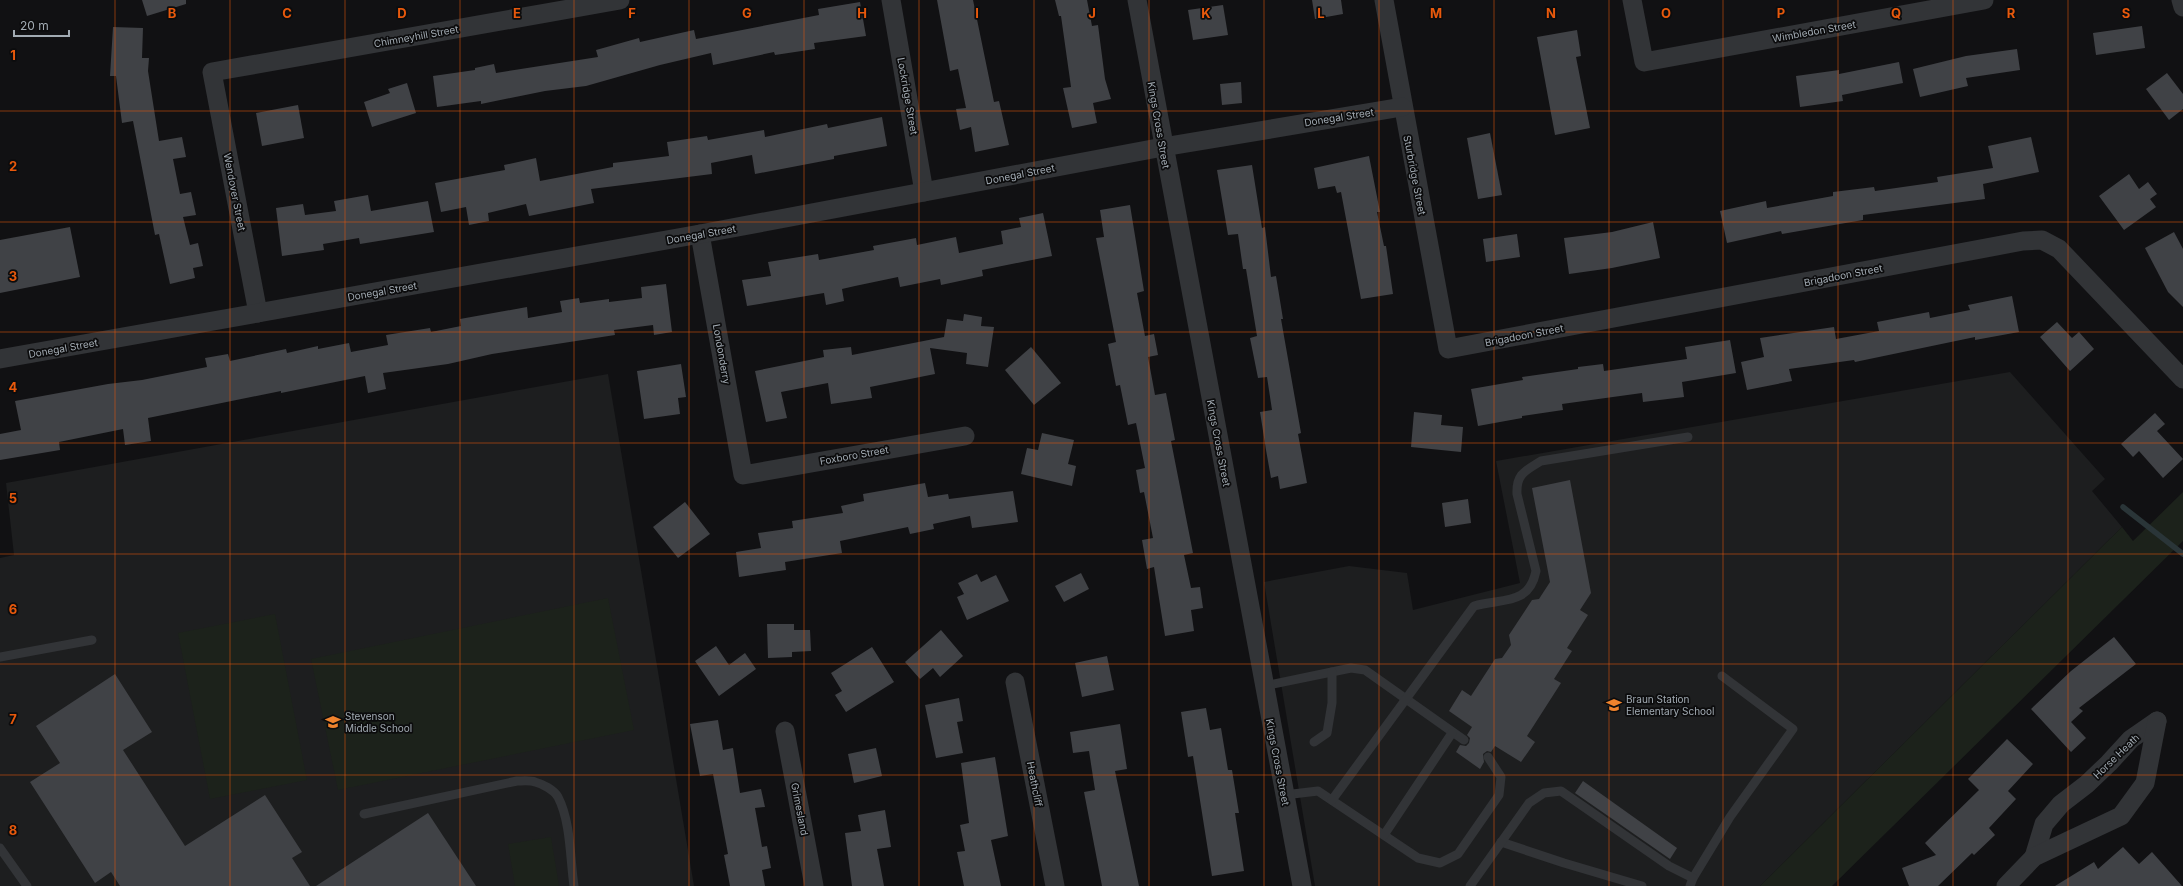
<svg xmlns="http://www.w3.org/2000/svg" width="2183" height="886" viewBox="0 0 2183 886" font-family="Inter,sans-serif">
<rect width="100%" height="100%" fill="#111113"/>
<!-- built -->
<g fill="#1d1e1f">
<polygon points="2010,372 2105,479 2092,491 2122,527 1760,886 1315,886 1264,582 1349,566 1407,573 1413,610 1520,583 1496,461"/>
<polygon points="608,374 694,886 0,886 0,558 14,555 6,483"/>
</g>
<!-- green -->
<g fill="#1c221b">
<polygon points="2183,492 2183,541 1832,886 1760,886 2122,527 2133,541"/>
<polygon points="608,598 634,730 338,790 311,659"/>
<polygon points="275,614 307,780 210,799 178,633"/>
<polygon points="551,837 559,886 515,886 508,844"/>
</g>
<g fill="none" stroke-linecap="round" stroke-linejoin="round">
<!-- stream -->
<polyline stroke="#2a3538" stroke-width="5.5" points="2123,507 2183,554"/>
</g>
<!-- building -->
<g fill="#404246">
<polygon points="142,0 186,0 186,4 147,16"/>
<polygon points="937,0 973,0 994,102 999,101 1009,145 975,152 971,127 960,130 956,109 966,108 958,69 950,71"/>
<polygon points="1055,0 1087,0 1092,26 1098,25 1105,79 1111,99 1093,103 1097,123 1072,128 1063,88 1071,87 1061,16 1059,16"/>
<polygon points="1312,0 1341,0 1343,14 1315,19"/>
<polygon points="860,2 866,36 814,43 815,49 775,55 774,52 713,65 711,53 660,65 586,86 545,91 481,104 481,101 437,107 433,76 475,70 475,68 494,64 496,73 598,57 596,50 639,38 640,42 694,30 696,39 819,15 818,9"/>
<polygon points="1223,5 1228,35 1193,40 1188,10"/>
<polygon points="2142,26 2145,48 2096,55 2093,33"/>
<polygon points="113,27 143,28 142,58 149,58 148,71 159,141 182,137 186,157 173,159 180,194 191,192 196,215 183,217 190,245 198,243 203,266 193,268 195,278 170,284 159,234 155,235 133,121 122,123 116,76 110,76"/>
<polygon points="1577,30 1581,56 1576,57 1590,128 1555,135 1537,37"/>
<polygon points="2017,49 2020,70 1966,78 1968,86 1920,97 1913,69 1966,56"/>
<polygon points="1899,62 1903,83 1842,95 1843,101 1800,107 1796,76 1839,70 1839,74"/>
<polygon points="2167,73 2183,94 2183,109 2169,120 2146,89"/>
<polygon points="1241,82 1242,103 1222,105 1220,84"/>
<polygon points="407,83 416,113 372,127 364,102 390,93 388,89"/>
<polygon points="298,105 304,138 262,146 256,113"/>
<polygon points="882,117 887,146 834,156 834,159 755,174 752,155 711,163 712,174 591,189 594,203 529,216 526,204 488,213 489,221 469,225 466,207 441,212 435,183 505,170 504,165 536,158 540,181 613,167 613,163 669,156 667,142 707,136 708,140 764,130 765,137 827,124 828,128"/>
<polygon points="1490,133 1502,195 1478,199 1467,138"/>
<polygon points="2031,137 2039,172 1983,184 1985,199 1863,215 1863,220 1782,234 1781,231 1727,243 1720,211 1766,201 1767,208 1833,196 1833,192 1874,187 1875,191 1938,182 1937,177 1993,168 1988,146"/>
<polygon points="1369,156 1380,212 1377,212 1384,246 1386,246 1393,294 1361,299 1341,192 1337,193 1335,186 1318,189 1314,168"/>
<polygon points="1252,165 1262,228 1265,227 1271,277 1276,276 1283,319 1281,319 1301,433 1298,434 1307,483 1280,489 1278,476 1271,478 1266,450 1260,412 1272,410 1267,377 1258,378 1250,338 1257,336 1246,269 1243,269 1238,234 1228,235 1217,170"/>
<polygon points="2129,174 2139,189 2148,182 2157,194 2150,199 2156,207 2124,230 2099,196"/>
<polygon points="368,195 371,211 428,201 434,232 360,244 359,238 323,244 324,250 282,256 276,208 303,204 305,215 336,211 334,201"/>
<polygon points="1130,205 1144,291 1137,293 1145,336 1154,334 1158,355 1148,357 1155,395 1166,393 1175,440 1171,441 1193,553 1184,555 1191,588 1200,587 1203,608 1191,610 1194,631 1165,636 1154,567 1147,569 1142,540 1153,538 1144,492 1140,493 1136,470 1145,468 1136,423 1128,425 1120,385 1116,386 1108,344 1116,342 1096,238 1104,237 1100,210"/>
<polygon points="1043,213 1052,256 982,270 983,276 941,285 940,279 900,287 898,277 855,286 842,289 844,301 826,305 824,293 747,306 742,280 771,276 768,262 818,254 819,260 874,250 873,246 916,238 917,245 956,237 959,253 1003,244 1001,231 1021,227 1019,218"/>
<polygon points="1653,222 1660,258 1612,268 1569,274 1564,238 1612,232"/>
<polygon points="70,227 80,277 0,293 0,240"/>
<polygon points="2174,232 2183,249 2183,307 2168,292 2145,248"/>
<polygon points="1517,234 1520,257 1486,262 1483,239"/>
<polygon points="666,284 672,332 654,335 653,325 614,330 615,335 492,354 448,364 383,373 386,389 368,393 365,376 281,393 281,391 148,418 151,441 125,445 123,429 59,442 60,450 0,460 0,434 21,430 15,401 108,384 142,380 207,367 205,358 228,354 230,361 286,349 287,353 318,346 318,349 349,343 351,352 388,345 386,335 430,328 431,332 461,326 460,319 527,307 528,318 562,312 560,301 579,298 580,303 609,299 609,302 642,298 641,287"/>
<polygon points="2012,296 2019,332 1975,340 1975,337 1855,362 1854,360 1789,369 1792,381 1747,390 1741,362 1764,357 1760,338 1834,327 1836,339 1879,331 1877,322 1929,312 1930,318 1970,310 1968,305"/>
<polygon points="964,314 982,317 981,326 994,327 988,367 966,364 967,353 930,348 935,374 870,387 872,398 831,404 828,383 781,392 787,418 766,422 755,371 824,357 823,350 851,347 852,355 944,337 947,319 963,321"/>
<polygon points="2057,322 2072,338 2079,332 2094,349 2070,371 2040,337"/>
<polygon points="1730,340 1736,373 1682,382 1684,397 1643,402 1642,393 1562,404 1563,410 1522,416 1522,418 1478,426 1471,389 1523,380 1522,377 1578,369 1578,367 1603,364 1604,371 1687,359 1685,347"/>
<polygon points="1031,347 1061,383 1034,405 1005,370"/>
<polygon points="681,364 686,397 678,398 680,414 644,419 637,371"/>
<polygon points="1414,412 1442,415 1441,425 1463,427 1461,452 1411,447"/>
<polygon points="2155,413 2165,424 2157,431 2183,459 2163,478 2139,451 2133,457 2121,444"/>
<polygon points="1042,433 1074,440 1068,464 1076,466 1072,486 1021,474 1027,448 1038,450"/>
<polygon points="1570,480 1591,593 1580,610 1588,615 1567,648 1572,651 1554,679 1561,683 1527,736 1535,742 1521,762 1495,746 1491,752 1487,751 1483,754 1484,762 1480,769 1456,752 1460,745 1466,746 1469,743 1470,738 1467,735 1472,727 1449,711 1462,690 1471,696 1495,659 1502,658 1511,645 1509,635 1532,600 1539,599 1550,582 1532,488"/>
<polygon points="925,483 928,497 948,494 949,499 1013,491 1018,522 972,528 970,516 933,524 934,529 910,534 908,527 840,541 842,553 785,562 786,570 739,577 736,552 761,548 758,533 793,528 792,521 843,513 841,506 864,501 863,494"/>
<polygon points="1468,499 1471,523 1445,527 1442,503"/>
<polygon points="685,502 710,534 678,558 653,527"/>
<polygon points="1081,573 1089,589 1064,602 1055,586"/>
<polygon points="977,574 981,582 996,575 1009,601 967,620 957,597 964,594 958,583"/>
<polygon points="767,624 794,624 794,630 810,630 811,651 792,652 792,657 768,658"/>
<polygon points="941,630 963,656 940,677 933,668 920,679 905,662"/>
<polygon points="2114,637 2136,664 2079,708 2083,711 2071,722 2086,738 2071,752 2031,709 2071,671"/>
<polygon points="716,646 729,665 745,653 756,669 719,696 695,661"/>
<polygon points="872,647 894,682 846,712 835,695 842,691 831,673"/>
<polygon points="1107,656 1114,690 1082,697 1075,663"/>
<polygon points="115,674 152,732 123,750 185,846 265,795 302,852 292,858 310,886 120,886 111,872 95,883 30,782 60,763 36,726"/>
<polygon points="959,698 963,721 957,722 963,753 936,758 925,705"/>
<polygon points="1206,708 1210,730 1221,728 1228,770 1232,770 1239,813 1235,813 1244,871 1212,876 1193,756 1188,757 1181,712"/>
<polygon points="718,720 723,750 733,748 740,793 761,789 765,807 755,808 762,847 767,846 771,868 762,870 765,886 730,886 724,855 728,854 713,774 700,776 690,724"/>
<polygon points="1120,724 1127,769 1115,771 1139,886 1102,886 1084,792 1095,790 1089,751 1073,753 1070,732"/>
<polygon points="2007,739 2033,764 2008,791 2016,799 1989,828 1995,835 1974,855 1972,853 1938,886 1909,886 1902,868 1936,855 1925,843 1979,790 1968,779"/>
<polygon points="876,748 882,776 854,783 848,754"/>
<polygon points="995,757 1008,836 991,840 1001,886 964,886 957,852 965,851 960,825 969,823 961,763"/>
<polygon points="1583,781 1677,848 1670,859 1575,793"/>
<polygon points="885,810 891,847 877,849 884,886 852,886 845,833 861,831 858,815"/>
<polygon points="428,813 476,886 316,886"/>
<polygon points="2123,847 2139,864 2152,852 2182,886 2055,886 2094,862 2098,869"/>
</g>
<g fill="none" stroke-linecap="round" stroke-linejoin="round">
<!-- service -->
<g stroke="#323437" stroke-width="9">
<polyline points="0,657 92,640"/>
<polyline points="1264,686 1351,668 1365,670 1464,740"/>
<polyline points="1314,742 1327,733 1332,703 1332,672"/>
<polyline points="1284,795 1318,791 1418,858 1440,863 1458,854 1499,795 1501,777 1488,757"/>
<path d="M 1332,800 L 1474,606 C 1502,598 1529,606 1536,571 L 1517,494 C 1516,474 1525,471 1541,461 L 1688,437"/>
<path d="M 364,814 L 517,781 C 522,781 530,780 535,782 C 543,784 554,790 558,797 C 571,822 570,859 574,886"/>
<polyline points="1384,835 1452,733"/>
<polyline points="1501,842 1564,863 1642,886"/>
<polyline points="0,848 27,886"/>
<polyline points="1693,878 1730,817 1793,729 1722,676"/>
<polyline points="1470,886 1529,803 1544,793 1561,791 1669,866 1693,878 1690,886"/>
</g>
<!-- minor -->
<g stroke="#323437" stroke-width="19">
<polyline points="891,0 924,192"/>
<polyline points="1137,0 1302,886"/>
<polyline points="1384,0 1448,349 2023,241 2042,240 2059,249 2183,379"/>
<polyline points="1632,0 1644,62 1984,0"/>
<polyline points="2181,0 2183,7"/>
<polyline points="700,234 743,475 965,436"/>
<polyline points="258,313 212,72 620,0"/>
<polyline points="0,359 700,234 1163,147 1402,107"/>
<polyline points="1015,682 1055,886"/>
<polyline points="785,731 814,886"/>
<polyline points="2034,857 2044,824 2061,804 2087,784 2109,763 2131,739 2157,721"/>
<polyline points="2006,886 2034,857 2121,816 2145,783 2157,721"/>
</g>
</g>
<!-- grid -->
<path fill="none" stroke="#e8590c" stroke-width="1" stroke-opacity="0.55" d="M 115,0 L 115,886M 230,0 L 230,886M 345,0 L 345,886M 460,0 L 460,886M 574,0 L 574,886M 689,0 L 689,886M 804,0 L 804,886M 919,0 L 919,886M 1034,0 L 1034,886M 1149,0 L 1149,886M 1264,0 L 1264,886M 1379,0 L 1379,886M 1494,0 L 1494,886M 1609,0 L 1609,886M 1723,0 L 1723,886M 1838,0 L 1838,886M 1953,0 L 1953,886M 2068,0 L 2068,886M 0,111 L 2183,111M 0,222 L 2183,222M 0,332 L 2183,332M 0,443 L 2183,443M 0,554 L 2183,554M 0,664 L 2183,664M 0,775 L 2183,775"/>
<!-- icons -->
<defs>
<g id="school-bare" transform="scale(1.2)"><path d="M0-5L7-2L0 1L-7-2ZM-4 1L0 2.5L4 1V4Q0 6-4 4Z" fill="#ef832d" stroke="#0c0c0d" stroke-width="2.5" paint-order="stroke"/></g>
</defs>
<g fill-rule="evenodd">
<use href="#school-bare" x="1614" y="705"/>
<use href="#school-bare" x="333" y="722"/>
</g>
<g text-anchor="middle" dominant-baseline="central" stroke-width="3.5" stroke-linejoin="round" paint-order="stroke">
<!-- street labels -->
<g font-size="10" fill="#a2abb3" stroke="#0c0c0d">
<text transform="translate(1814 31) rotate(-10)">Wimbledon Street</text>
<text transform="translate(416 36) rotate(-10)">Chimneyhill Street</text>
<text transform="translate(908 96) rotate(80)">Lockridge Street</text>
<text transform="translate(1339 117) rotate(-9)">Donegal Street</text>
<text transform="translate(1159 125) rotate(80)">Kings Cross Street</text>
<text transform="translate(1020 174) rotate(-11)">Donegal Street</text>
<text transform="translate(1415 175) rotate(79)">Sturbridge Street</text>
<text transform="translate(235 192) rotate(79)">Wendover Street</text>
<text transform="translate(701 234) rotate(-10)">Donegal Street</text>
<text transform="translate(1843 275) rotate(-11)">Brigadoon Street</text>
<text transform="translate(382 291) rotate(-10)">Donegal Street</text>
<text transform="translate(1524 335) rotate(-11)">Brigadoon Street</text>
<text transform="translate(63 348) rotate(-10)">Donegal Street</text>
<text transform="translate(722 354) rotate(80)">Londonderry</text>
<text transform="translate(1219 443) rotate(79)">Kings Cross Street</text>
<text transform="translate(854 455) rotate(-10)">Foxboro Street</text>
<text transform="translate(2116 756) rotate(-44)">Horse Heath</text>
<text transform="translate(1278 762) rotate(79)">Kings Cross Street</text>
<text transform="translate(1035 784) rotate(79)">Heathcliff</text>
<text transform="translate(800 809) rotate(79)">Grimesland</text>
</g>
<!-- poi labels -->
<g font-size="10" fill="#a2abb3" stroke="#0c0c0d" text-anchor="start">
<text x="1626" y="699">Braun Station<tspan x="1626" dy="12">Elementary School</tspan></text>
<text x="345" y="716">Stevenson<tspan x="345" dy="12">Middle School</tspan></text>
</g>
</g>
<g font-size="13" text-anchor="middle" font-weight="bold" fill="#e8590c" stroke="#0c0c0d" stroke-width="3.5" stroke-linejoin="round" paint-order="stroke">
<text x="172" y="18">B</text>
<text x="287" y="18">C</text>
<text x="402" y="18">D</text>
<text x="517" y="18">E</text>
<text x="632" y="18">F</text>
<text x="747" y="18">G</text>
<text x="862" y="18">H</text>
<text x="977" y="18">I</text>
<text x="1092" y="18">J</text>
<text x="1206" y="18">K</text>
<text x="1321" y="18">L</text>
<text x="1436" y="18">M</text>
<text x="1551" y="18">N</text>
<text x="1666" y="18">O</text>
<text x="1781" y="18">P</text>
<text x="1896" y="18">Q</text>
<text x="2011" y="18">R</text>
<text x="2126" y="18">S</text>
<text x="13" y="60">1</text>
<text x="13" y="171">2</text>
<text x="13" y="281">3</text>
<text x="13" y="392">4</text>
<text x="13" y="503">5</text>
<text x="13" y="614">6</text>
<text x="13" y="724">7</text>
<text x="13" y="835">8</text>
</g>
<!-- scale -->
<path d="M14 30v6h55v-6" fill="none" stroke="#a2abb3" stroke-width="2"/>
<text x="20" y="30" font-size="12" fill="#a2abb3" stroke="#0c0c0d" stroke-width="3" paint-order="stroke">20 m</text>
</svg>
